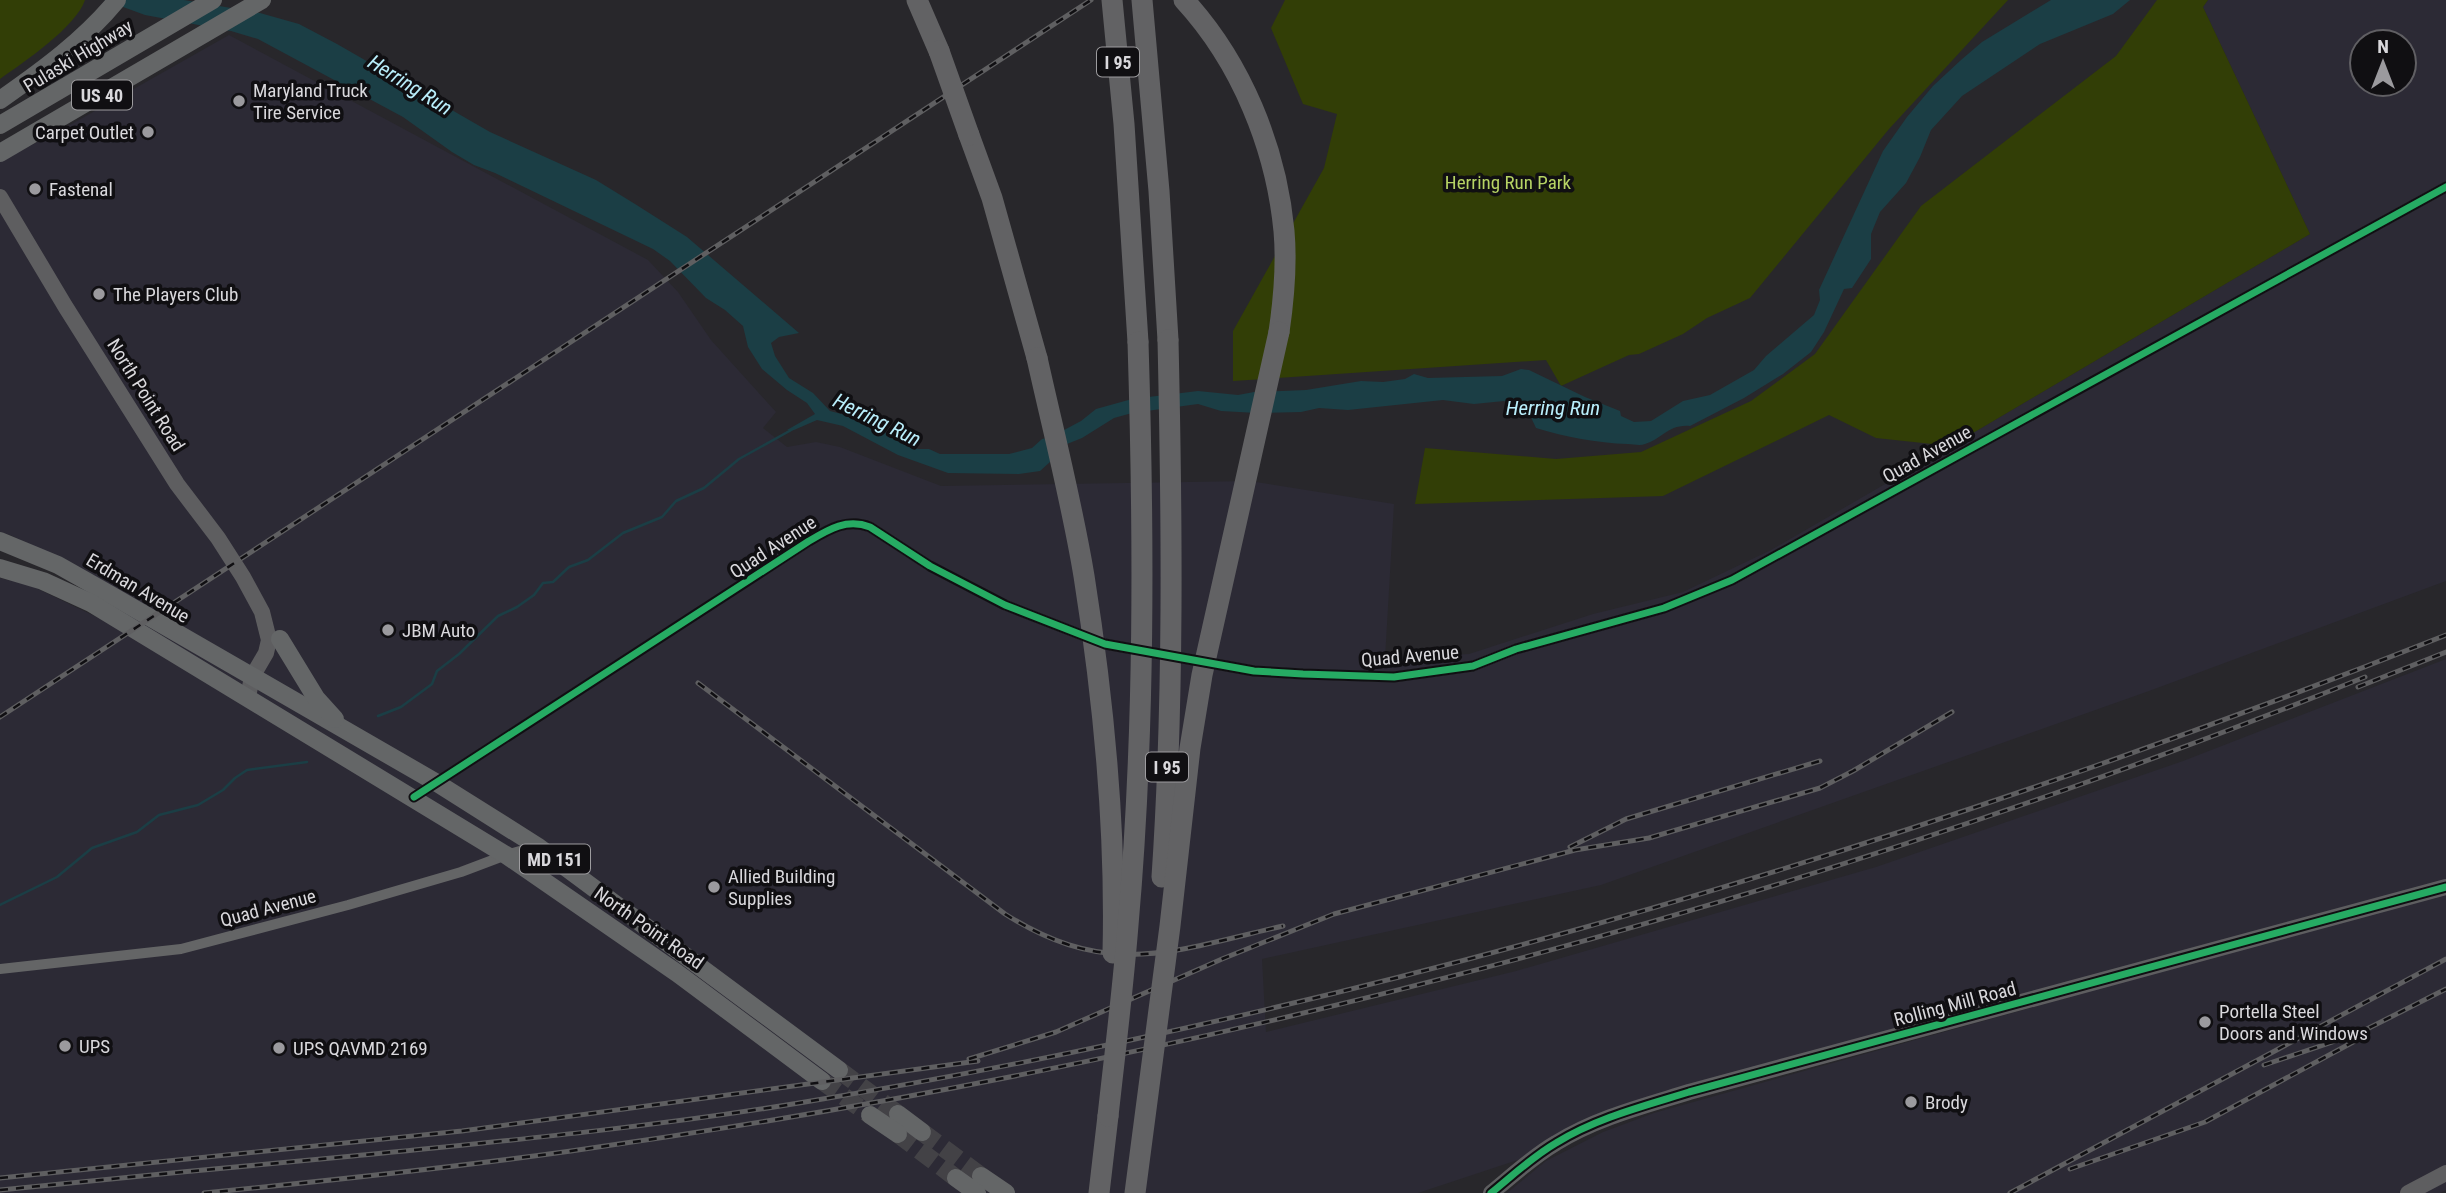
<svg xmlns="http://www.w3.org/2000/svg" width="2446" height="1193" viewBox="0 0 2446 1193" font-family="'Roboto Condensed',sans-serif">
<rect width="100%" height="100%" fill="#28272b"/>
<!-- built -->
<path fill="#2c2a35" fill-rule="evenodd" d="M 2208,0 L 2446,0 L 2446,581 L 2149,691 L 1601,885 L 1262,959 L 1266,1032 L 1516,971 L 1876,867 L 2183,761 L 2446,659 L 2446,1190 L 2440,1193 L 1507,1193 L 1546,1161 L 1603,1132 L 1654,1113 L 2073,996 L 1689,1087 L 1530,1156 L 1418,1193 L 0,1193 L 0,578 L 30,585 L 109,623 L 140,603 L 73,565 L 10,535 L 0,532 L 0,161 L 63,129 L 229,35 L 648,260 L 678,292 L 711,340 L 776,412 L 763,428 L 787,447 L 816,442 L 840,447 L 941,486 L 1250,481 L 1394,504 L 1385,659 L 1469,654 L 1593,614 L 1683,592 L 1771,550 L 1951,446 L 2310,234 L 2203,7 ZM 2362,42 L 2404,42 L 2404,84 L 2362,84 Z"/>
<!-- green -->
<g fill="#323e06">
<path d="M 0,0 L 85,0 C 76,27 24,62 0,79 Z"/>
<polygon points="1285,0 2008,0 1889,129 1750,298 1707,318 1683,334 1639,354 1629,355 1561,386 1546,360 1233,381 1233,331 1324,168 1337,114 1303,104 1271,28"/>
<polygon points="2157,0 2208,0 2203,7 2310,234 1951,446 1876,438 1829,415 1663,496 1415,504 1425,448 1556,459 1641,452 1751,401 1815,354 1921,206 2116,56"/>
</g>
<!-- water -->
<path fill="#1b3e45" d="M 104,0 L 184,0 L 260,13 L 299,24 L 337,44 L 490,132 L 596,180 L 635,204 L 687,237 L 799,333 L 779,337 L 771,343 L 775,356 L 789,378 L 813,393 L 830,411 L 857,418 L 918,449 L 929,449 L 940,454 L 1009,454 L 1032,448 L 1042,439 L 1051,437 L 1081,421 L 1096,409 L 1132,399 L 1198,391 L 1238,395 L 1254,392 L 1306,390 L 1361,381 L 1383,382 L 1405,379 L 1414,374 L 1428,378 L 1502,376 L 1521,369 L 1529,370 L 1585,397 L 1620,411 L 1621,416 L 1634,422 L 1651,421 L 1683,401 L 1710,395 L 1754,370 L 1766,356 L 1814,315 L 1820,300 L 1819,290 L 1883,151 L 1907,117 L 1933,86 L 1961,60 L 1982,42 L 2051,0 L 2130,0 L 2113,14 L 2040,44 L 1962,96 L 1931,130 L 1920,157 L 1906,183 L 1880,212 L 1871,234 L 1871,259 L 1852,288 L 1844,289 L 1824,332 L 1811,352 L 1783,374 L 1744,398 L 1690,426 C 1668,424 1661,440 1645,444 C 1640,446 1633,444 1628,444 C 1596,443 1566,437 1536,428 L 1527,409 L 1504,401 L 1474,404 L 1443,400 L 1348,410 L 1319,408 L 1301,412 L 1257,413 L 1221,411 L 1198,404 L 1132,413 L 1114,418 L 1082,438 L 1057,448 L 1050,462 L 1040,471 L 1019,474 L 948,473 L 898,455 L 843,426 L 817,420 L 794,430 L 787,430 L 815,414 L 807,403 L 787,390 L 762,369 L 748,347 L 743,326 L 725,310 L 706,298 L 670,261 L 653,249 L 495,173 L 474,165 L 452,152 L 403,117 L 258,39 L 231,31 L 145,15 Z"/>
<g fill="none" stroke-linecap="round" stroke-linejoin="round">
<!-- stream -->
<g stroke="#1b3e45" stroke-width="2.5">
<polyline points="378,716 401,707 432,684 437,671 459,654 498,616 517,607 534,595 543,583 553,582 569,567 588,560 623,533 662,517 676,501 704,488 739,459 793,429"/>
<polyline points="0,905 57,877 92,848 137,832 159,815 198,805 223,790 235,778 247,770 307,762"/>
</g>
<!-- primary-tunnel -->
<g stroke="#434246" stroke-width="18" stroke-dasharray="18 9" stroke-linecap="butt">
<polyline points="839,1070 898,1114"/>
<polyline points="822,1081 870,1115"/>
<polyline points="922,1132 981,1176"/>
<polyline points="898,1134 956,1178"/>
</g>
<!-- street -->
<g stroke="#646566" stroke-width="10">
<path d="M 414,797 L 809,541 C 829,529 847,518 870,527 L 930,566 L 1005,605 L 1105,644 L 1254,671 L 1303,674 L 1394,677 L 1473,666 L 1516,649 L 1664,608 L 1732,580 L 2446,187"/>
<polyline points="0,969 181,949 348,905 461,872 506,855 537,846"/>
</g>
<!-- secondary -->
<g stroke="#5e5e60" stroke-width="16">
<polyline points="0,197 65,306 177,484 218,538 243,577 262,612 269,640 266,653 252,677 248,697"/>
<path d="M 1491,1193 C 1512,1176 1532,1157 1556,1143 C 1596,1118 1644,1106 1689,1092 L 2446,887"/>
<polyline points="2408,1193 2446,1173"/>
</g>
<!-- primary -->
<g stroke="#646667" stroke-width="18">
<path d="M 0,100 C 43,70 84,40 117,0"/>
<polyline points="0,125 213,0"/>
<polyline points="0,153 262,0"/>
<polyline points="0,541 58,565 111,595 437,783 537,846 839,1070"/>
<polyline points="0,568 43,581 91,603 506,855 677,973 822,1081"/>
<polyline points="280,639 316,698 335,719"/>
<polyline points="898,1114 922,1132"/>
<polyline points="870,1115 898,1134"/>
<polyline points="981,1176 1006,1193"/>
<polyline points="956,1178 977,1193"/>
</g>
<!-- highway -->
<g stroke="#626264" stroke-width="21">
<polyline points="917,0 939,51"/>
<polyline points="1112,0 1124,124 1138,342"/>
<polyline points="1142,0 1159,191 1168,340"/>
<path d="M 1184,0 C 1241,62 1276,147 1284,231 C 1287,265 1284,298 1279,332"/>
<polyline points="969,135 992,198 1037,358"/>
<polyline points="1099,1193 1108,1116"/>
</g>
<!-- rail casing -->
<g stroke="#5f5f61" stroke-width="5">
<g id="rail">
<path d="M 698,683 L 1005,914 C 1109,980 1173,951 1283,926"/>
<polyline points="2358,687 2446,652"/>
<polyline points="0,717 1091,0"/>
<polyline points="1570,847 1626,819 1820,761"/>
<polyline points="969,1059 1056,1032 1222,959 1334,914 1575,850 1649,838 1820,788 1853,771 1952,712"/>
<polyline points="2264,1065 2359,1033 2446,989"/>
<polyline points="2070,1169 2205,1122 2355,1041"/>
<polyline points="0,1178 462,1131 978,1061"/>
<path d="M 0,1190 C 118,1178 235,1167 353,1156 C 504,1141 655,1127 805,1102 C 1368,1009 1916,845 2446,635"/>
<path d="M 204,1193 C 326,1181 449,1168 571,1151 C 1184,1065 1790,908 2365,677"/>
<polyline points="2010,1193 2446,959"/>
</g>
</g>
<!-- rail -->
<use href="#rail" stroke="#100f12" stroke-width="2.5" stroke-dasharray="8" stroke-linecap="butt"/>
<!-- highway-bridge -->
<g stroke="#626264" stroke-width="21">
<polyline points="939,51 969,135"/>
<path d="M 1037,358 C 1053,430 1072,503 1084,576 C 1103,696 1116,832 1113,953"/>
<path d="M 1162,877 C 1174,699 1172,519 1168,340"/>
<path d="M 1108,1116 C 1115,1052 1123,989 1128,925 C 1145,732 1144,536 1138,342"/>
<polyline points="1135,1193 1170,926 1190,748 1202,675 1279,332"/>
</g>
<!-- cycleway casing -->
<g stroke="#100f12" stroke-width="11">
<g id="cycleway">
<path d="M 414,797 L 809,541 C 829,529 847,518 870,527 L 930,566 L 1005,605 L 1105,644 L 1254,671 L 1303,674 L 1394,677 L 1473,666 L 1516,649 L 1664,608 L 1732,580 L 2446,187"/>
<path d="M 1491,1193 C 1512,1176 1532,1157 1556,1143 C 1596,1118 1644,1106 1689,1092 L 2446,887"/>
</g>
</g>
<!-- cycleway -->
<use href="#cycleway" stroke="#26ab63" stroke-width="7"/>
</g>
<!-- markers -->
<g fill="#9b9a9e" stroke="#100f12" stroke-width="2.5">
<circle cx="239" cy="101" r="7"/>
<circle cx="148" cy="132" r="7"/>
<circle cx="35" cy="189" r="7"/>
<circle cx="99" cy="294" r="7"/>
<circle cx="388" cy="630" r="7"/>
<circle cx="714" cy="887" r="7"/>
<circle cx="2205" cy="1022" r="7"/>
<circle cx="65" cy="1046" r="7"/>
<circle cx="279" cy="1048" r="7"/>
<circle cx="1911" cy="1102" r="7"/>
</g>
<g text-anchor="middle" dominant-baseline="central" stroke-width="7" stroke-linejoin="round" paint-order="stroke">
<!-- shield labels -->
<g fill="#100f12" stroke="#9d9c9f" stroke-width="2">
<rect x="1097" y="47.5" width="42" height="29" rx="5"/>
<rect x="72" y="80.5" width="60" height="29" rx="5"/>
<rect x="1146" y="752.5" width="42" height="29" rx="5"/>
<rect x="520" y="844.5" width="70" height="29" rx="5"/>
</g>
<g font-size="18" font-weight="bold" fill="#d9d8dc">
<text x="1118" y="62">I 95</text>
<text x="102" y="95">US 40</text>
<text x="1167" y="767">I 95</text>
<text x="555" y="859">MD 151</text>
</g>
<!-- street labels -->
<g font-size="19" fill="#d9d8dc" stroke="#100f12">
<text transform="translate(78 56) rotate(-31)">Pulaski Highway</text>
<text transform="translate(146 395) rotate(58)">North Point Road</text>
<text transform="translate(1927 454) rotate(-29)">Quad Avenue</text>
<text transform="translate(773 547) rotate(-33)">Quad Avenue</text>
<text transform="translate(138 588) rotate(31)">Erdman Avenue</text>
<text transform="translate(1410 656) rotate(-5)">Quad Avenue</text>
<text transform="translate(268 908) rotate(-15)">Quad Avenue</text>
<text transform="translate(649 928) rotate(35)">North Point Road</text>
<text transform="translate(1955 1004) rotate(-15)">Rolling Mill Road</text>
</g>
<!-- poi labels -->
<g font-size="19" fill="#d9d8dc" stroke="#100f12" text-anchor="start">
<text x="253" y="90">Maryland Truck<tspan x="253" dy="22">Tire Service</tspan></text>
<text x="134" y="132" text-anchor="end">Carpet Outlet</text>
<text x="49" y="189">Fastenal</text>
<text x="113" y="294">The Players Club</text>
<text x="402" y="630">JBM Auto</text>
<text x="728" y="876">Allied Building<tspan x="728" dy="22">Supplies</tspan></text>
<text x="2219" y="1011">Portella Steel<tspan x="2219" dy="22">Doors and Windows</tspan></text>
<text x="79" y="1046">UPS</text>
<text x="293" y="1048">UPS QAVMD 2169</text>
<text x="1925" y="1102">Brody</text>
</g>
<!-- park labels -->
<g font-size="19" fill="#b6d364" stroke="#100f12">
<text x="1508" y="182">Herring Run Park</text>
</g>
<!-- water labels -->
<g font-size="21" font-style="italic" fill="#b9eefb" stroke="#100f12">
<text transform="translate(410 85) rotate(32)">Herring Run</text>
<text x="1553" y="408">Herring Run</text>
<text transform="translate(877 420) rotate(26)">Herring Run</text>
</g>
</g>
<!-- north arrow -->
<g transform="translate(2383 63)"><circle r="33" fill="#100f12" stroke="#605f63" stroke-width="2"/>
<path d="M0-5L12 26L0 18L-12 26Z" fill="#9b9a9e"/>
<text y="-10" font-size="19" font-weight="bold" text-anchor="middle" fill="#d9d8dc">N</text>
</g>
</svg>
